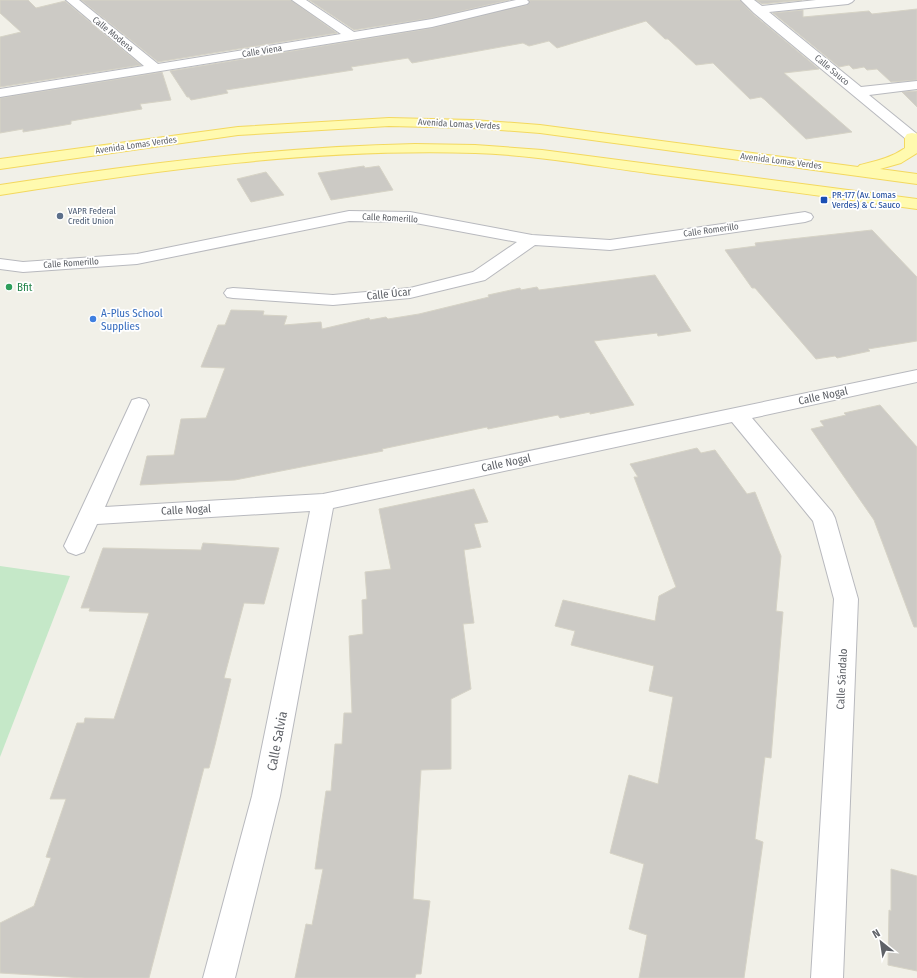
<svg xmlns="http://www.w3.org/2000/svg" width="917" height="978" viewBox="0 0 917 978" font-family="'Fira Sans Condensed',sans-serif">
<rect width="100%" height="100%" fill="#f1f0e8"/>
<!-- green -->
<polygon fill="#c5e8c8" points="0,566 70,576 0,757"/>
<!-- building -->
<g fill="#cccac5" stroke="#d6d3c6">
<polygon points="0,0 28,0 36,8 65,1 141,65 0,87 0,37 21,32 0,13"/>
<polygon points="81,0 291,0 337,33 158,62"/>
<polygon points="309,0 509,0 432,18 354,30"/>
<polygon points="529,0 740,0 753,14 819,69 784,73 852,132 806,139 765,100 761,97 750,99 713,63 696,65 668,39 665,39 646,21 557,48 549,41 529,46 523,43 412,63 408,58 351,67 353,70 226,90 228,93 191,100 189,97 187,97 170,71 432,28 527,5 530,2"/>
<polygon points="756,0 802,0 762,4"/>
<polygon points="917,9 917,80 891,82 877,69 867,70 864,67 853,69 849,65 839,67 773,13 803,10 803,17 869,11 872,14"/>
<polygon points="162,72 171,100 140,104 142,109 71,121 71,124 23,132 23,129 0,133 0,98"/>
<polygon points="917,91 917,107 902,92"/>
<polygon points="364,166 365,168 379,166 393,190 331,200 318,173"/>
<polygon points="266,172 284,195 251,202 237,179"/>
<polygon points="872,230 917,277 917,341 868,349 870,351 837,358 835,356 816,359 755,288 752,288 725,250 756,246 755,243"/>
<polygon points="655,275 691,331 658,336 657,333 594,341 634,405 590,414 590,412 560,418 558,415 488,429 487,427 382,449 383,451 235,480 140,485 147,456 174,455 181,419 206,418 225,368 201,367 218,325 225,325 231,310 264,311 263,315 287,316 284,325 321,322 322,329 369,318 370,320 386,317 388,319 419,314 489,297 488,295 520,288 521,290 537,287 539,290"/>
<polygon points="880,405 917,447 917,627 914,627 874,520 811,429 824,426 820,421 846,415 844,413"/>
<polygon points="697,448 701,453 715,450 747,494 755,492 781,556 776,611 783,612 771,758 765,757 755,839 763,842 744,978 639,978 647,935 629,929 644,864 610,853 629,775 658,784 673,697 649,691 654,666 571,645 575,631 555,626 563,600 655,621 659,596 676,587 634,477 638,477 630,464"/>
<polygon points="474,489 488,522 474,524 481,547 464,550 474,623 463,624 471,689 451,699 451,769 421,770 413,899 430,901 421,974 416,974 415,978 295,978 306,924 312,925 323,869 315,869 326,791 331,791 335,744 342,744 344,713 352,713 349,636 363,634 362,600 367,599 365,572 391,569 379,509"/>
<polygon points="203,543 279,548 264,604 244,603 224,678 231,679 215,745 209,768 204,768 149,978 85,978 0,973 0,923 34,906 51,858 46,857 66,799 50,799 77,723 84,723 85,718 114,719 149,613 89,611 90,608 81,608 103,548 201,550"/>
<polygon points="891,869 917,876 917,971 888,965 889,910 891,911"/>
</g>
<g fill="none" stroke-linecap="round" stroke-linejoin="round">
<!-- minor casing -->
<g stroke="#b8b9be" stroke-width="2">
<g id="minor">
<polygon points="66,0 79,0 158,64 341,34 292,0 306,0 354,32 432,19 516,0 527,0 529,2 527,4 432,27 0,97 0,89 144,66"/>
<polygon points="741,0 754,0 762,6 816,0 854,0 852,2 848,4 769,12 861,87 917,81 917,89 869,95 917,134 917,145 912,144 754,13"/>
<polygon points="349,211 410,212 532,235 610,240 805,212 811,214 813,217 811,220 805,222 610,250 535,245 485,280 410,298 333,305 233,298 227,297 224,293 227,289 233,288 333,295 410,288 473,272 517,242 410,222 349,221 137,264 23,272 0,269 0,259 23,262 137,254"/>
<polygon points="917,370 917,382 752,418 832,512 835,518 858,599 843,978 811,978 834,599 813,521 732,422 333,508 280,796 235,978 203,978 252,796 310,511 97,524 84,552 76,555 68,552 64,546 132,400 139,398 146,400 149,405 105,507 323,494"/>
</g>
</g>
<!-- primary casing -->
<g stroke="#f3d85f" stroke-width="2">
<g id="primary">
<path d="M 389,118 L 473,120 L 540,125 L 858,167 L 860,165 C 876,161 891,158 905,148 L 905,137 L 907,134 L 912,133 L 917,134 L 917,153 L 901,163 L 880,169 L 917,174 L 917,184 L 540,133 L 473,128 L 389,126 L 238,135 L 0,169 L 0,159 L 238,127 Z"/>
<path d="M 415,144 L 475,145 L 542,150 L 917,199 L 917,209 C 830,197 742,185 655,174 C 595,166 536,155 475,153 C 316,148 157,170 0,195 L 0,185 C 138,164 276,147 415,144 Z"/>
</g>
</g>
<!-- minor -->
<use href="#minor" fill="#fff" fill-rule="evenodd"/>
<!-- primary -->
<use href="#primary" fill="#fffaaf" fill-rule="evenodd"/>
</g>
<!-- markers -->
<rect fill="#1a4fb4" stroke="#fff" stroke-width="1.5" x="820" y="196" width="8" height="8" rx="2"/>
<circle fill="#5c6f8a" stroke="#fff" stroke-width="1.5" cx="60" cy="216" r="4"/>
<circle fill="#2e9e5b" stroke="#fff" stroke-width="1.5" cx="9" cy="287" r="4"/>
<circle fill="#3f7fe0" stroke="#fff" stroke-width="1.5" cx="93" cy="319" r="4"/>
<g text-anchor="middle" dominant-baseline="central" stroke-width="3.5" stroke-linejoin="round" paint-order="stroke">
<!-- far-street labels -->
<g font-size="9" fill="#5f6268" stroke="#fff">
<text transform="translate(113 34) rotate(39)">Calle Modena</text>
<text transform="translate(262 51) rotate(-9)">Calle Viena</text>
<text transform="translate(832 70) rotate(40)">Calle Sauco</text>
<text transform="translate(459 124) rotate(3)">Avenida Lomas Verdes</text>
<text transform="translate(136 145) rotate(-8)">Avenida Lomas Verdes</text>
<text transform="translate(781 161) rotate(7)">Avenida Lomas Verdes</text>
<text transform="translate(390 218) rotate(3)">Calle Romerillo</text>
<text transform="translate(711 230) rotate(-8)">Calle Romerillo</text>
<text transform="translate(71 263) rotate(-4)">Calle Romerillo</text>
</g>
<!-- far-transit labels -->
<g font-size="9" fill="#164399" stroke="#fff" text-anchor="start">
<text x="832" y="195">PR-177 (Av. Lomas<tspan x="832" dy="10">Verdes) &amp; C. Sauco</tspan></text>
</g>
<!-- far-service labels -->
<g font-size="9" fill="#4e5e75" stroke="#fff" text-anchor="start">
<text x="68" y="211">VAPR Federal<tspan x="68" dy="10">Credit Union</tspan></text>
</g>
<!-- leisure labels -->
<g font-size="11" fill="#27864d" stroke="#fff" text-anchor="start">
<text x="17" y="287">Bfit</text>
</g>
<!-- street labels -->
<g font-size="11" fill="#5f6268" stroke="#fff">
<text transform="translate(389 294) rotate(-6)">Calle Úcar</text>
<text transform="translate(823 396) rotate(-12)">Calle Nogal</text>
<text transform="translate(506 463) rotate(-12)">Calle Nogal</text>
<text transform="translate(186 510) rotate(-3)">Calle Nogal</text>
<text transform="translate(842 679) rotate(-87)">Calle Sándalo</text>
</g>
<!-- shop labels -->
<g font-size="11" fill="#366cbe" stroke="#fff" text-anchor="start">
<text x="101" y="313">A-Plus School<tspan x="101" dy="13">Supplies</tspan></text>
</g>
<!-- near-street labels -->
<g font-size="13" fill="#5f6268" stroke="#fff">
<text transform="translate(277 741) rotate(-79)">Calle Salvia</text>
</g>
</g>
<!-- north arrow -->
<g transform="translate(881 942) rotate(330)" stroke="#ffffff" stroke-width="3" paint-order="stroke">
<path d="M0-3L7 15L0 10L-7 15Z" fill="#5f6268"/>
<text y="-6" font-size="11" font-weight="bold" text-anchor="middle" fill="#5f6268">N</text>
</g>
</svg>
